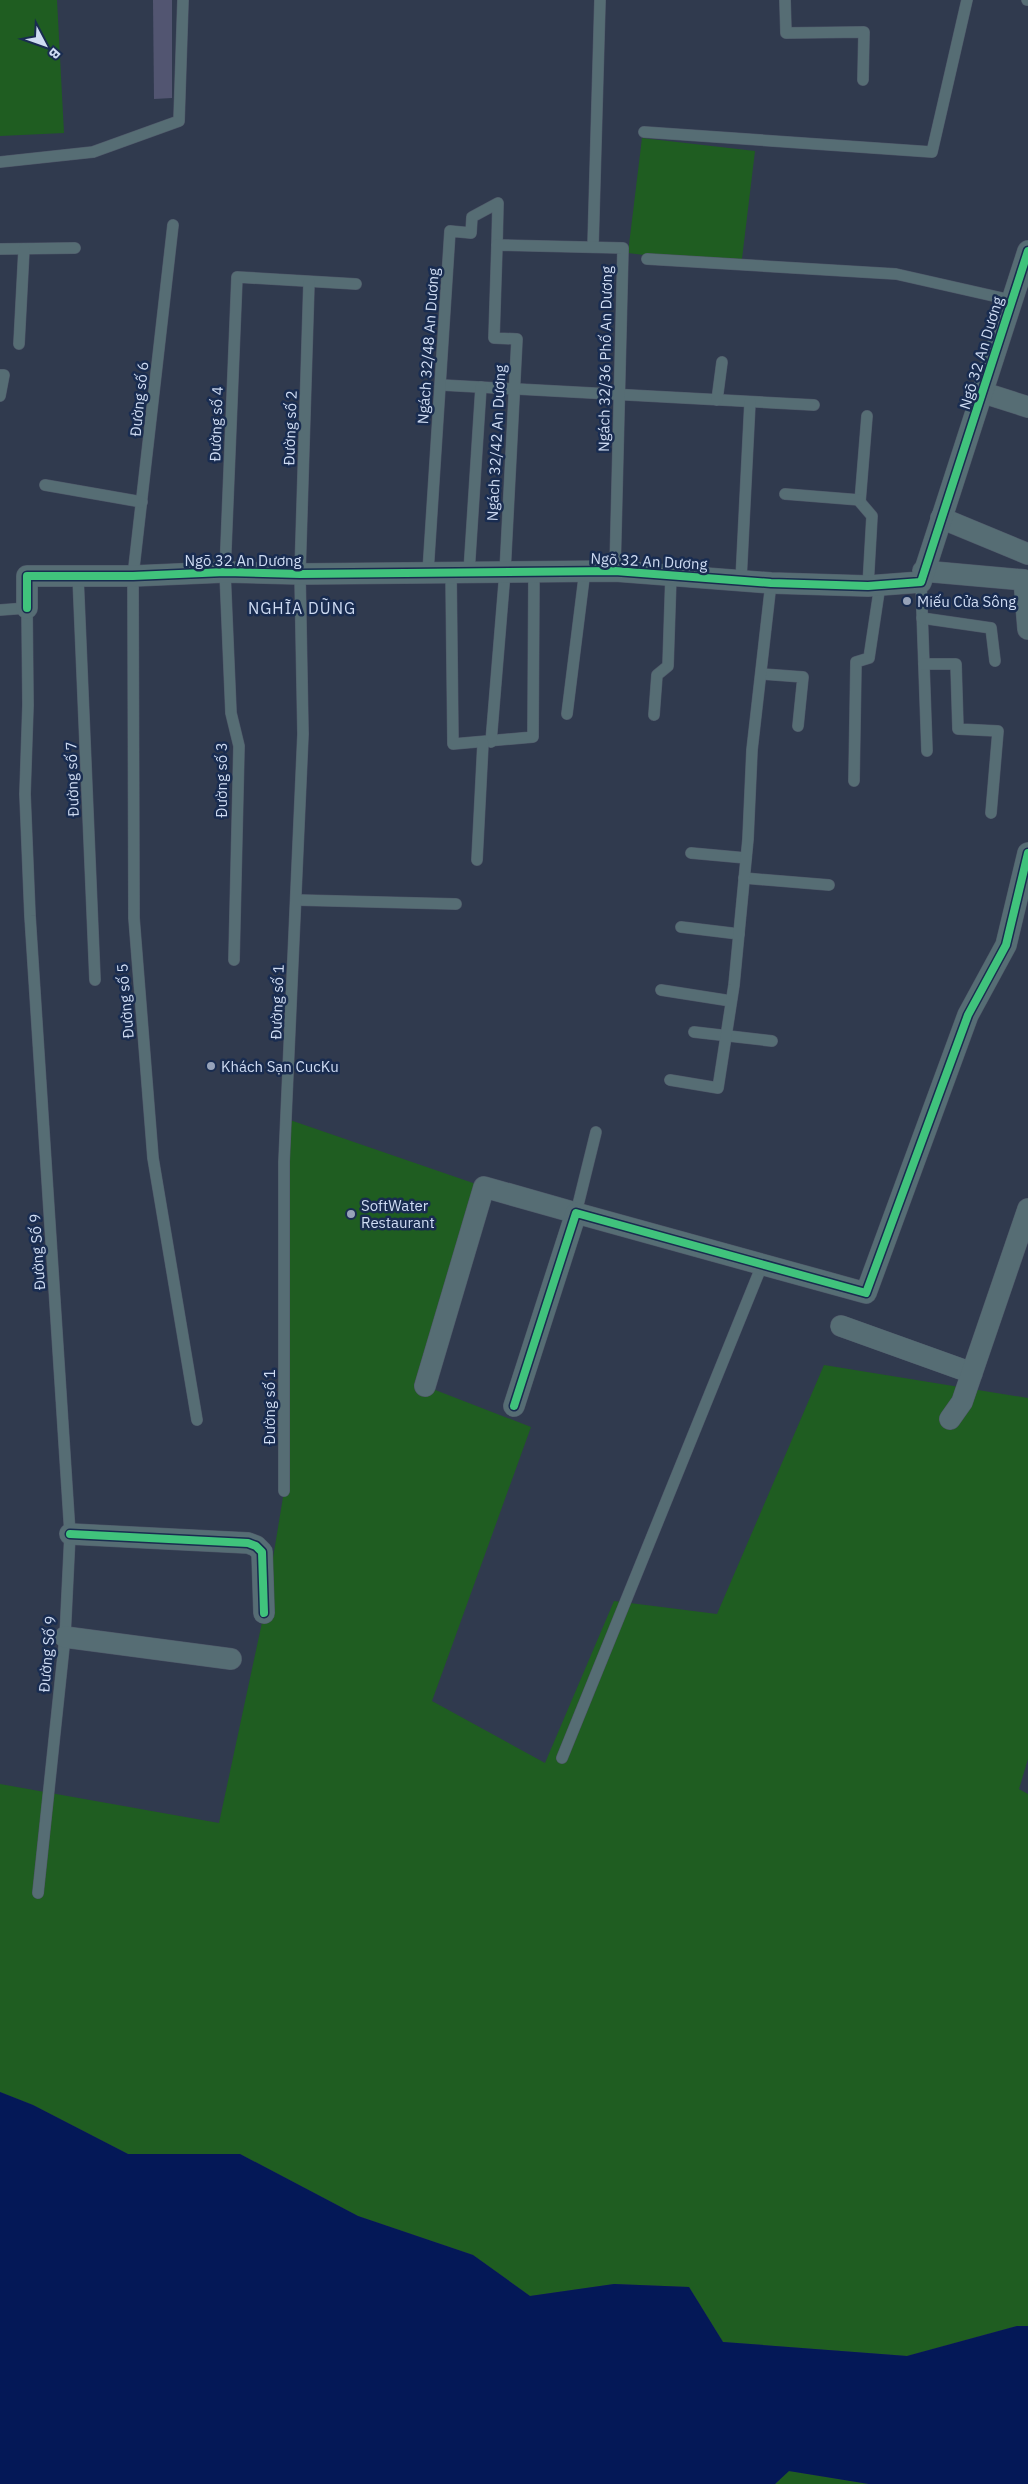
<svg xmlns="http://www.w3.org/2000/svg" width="1028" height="2484" viewBox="0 0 1028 2484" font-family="'IBM Plex Sans',sans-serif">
<rect width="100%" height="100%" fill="#303a4e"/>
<!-- green -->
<g fill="#1f5d21">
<polygon points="0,0 57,0 64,133 0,136"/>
<polygon points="642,138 755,151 741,267 628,253"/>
<polygon points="287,1119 476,1184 425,1386 531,1427 432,1701 545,1763 614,1601 717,1614 824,1365 1028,1398 1028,1759 1019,1789 1028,1794 1028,2326 1017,2326 907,2356 723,2342 689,2287 614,2284 530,2296 473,2255 358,2216 240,2154 128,2154 33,2105 0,2092 0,1784 219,1823 264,1613 284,1491"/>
<polygon points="789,2471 869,2484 775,2484"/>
</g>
<!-- water -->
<polygon fill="#041857" points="0,2092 33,2105 128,2154 240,2154 358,2216 473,2255 530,2296 614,2284 689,2287 723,2342 907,2356 1017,2326 1028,2326 1028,2484 869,2484 789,2471 775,2484 0,2484"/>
<!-- building -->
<polygon fill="#525571" points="153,0 172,0 172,98 154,99"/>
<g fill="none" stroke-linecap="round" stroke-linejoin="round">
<!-- lane casing -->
<g stroke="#4f5869" stroke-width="12">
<g id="lane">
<polyline points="785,0 786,33 864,32 863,80"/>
<polyline points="1027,0 1028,0"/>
<polyline points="644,132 932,152 967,0"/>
<polyline points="0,162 93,152 179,121 183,0"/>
<polyline points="173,225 133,576 134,918 153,1158 197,1420"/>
<polyline points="593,247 600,0"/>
<polyline points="0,249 75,248"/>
<polyline points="647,259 896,274 1011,300"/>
<polyline points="19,344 24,249"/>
<polyline points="0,375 4,375 0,396"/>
<polyline points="442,385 814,405"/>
<polyline points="717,400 722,362"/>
<polyline points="867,416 860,502 872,516 868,586"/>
<polyline points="45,485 142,502"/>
<polyline points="785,494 860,500"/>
<polyline points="451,571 453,744 533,737 534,571"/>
<polyline points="428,572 450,231 471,233 472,217 498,203 497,245"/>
<polyline points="469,572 481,387"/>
<polyline points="78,576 95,980"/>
<polyline points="741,580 750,402"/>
<polyline points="921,582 927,751"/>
<polyline points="0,610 27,608 28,705 25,794 30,916 70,1534 65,1637 38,1893"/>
<polyline points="922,618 991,628 995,661"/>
<polyline points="924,664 956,664 958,729 998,731 991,813"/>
<polyline points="762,674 803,677 798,726"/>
<polyline points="567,714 585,570"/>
<polyline points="654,715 657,675 668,666 671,575"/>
<polyline points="491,742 505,572 517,339 494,338 497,245 623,248 615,571"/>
<polyline points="854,781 856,662 869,658 880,585"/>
<polyline points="691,853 746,858"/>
<polyline points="477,860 483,743"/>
<polyline points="744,878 829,885"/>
<polyline points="297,900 456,904"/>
<polyline points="681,927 739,934"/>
<polyline points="234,960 239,746 231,713 225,572 237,277 356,284"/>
<polyline points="661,990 731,1001"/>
<polyline points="694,1032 772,1041"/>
<polyline points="670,1080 718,1088 734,985 748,839 752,750 771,583"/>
<polyline points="576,1213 596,1132"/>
<polyline points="284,1491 284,1162 303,734 300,574 309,282"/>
<polyline points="562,1758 762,1265"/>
</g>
</g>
<!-- street casing -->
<g stroke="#4f5869" stroke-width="22">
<g id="street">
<polyline points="984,393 1028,407"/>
<polyline points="941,518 1028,554"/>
<polyline points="923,571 1024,580 1028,629"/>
<polyline points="27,608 27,576 133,576 225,572 300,574 615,571 771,583 868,586 921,582 1028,251"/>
<polyline points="841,1326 972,1373"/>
<polyline points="425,1386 484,1187 576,1213"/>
<polyline points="514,1406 576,1213 866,1293 968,1015 1006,945 1028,853"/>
<polyline points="950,1419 962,1402 1028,1209"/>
<polyline points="70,1534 248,1543 256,1546 262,1552 264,1613"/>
<polyline points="65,1637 231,1659"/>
</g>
</g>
<!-- lane -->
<use href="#lane" stroke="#566d74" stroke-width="11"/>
<!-- street -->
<use href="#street" stroke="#566d74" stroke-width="21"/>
<!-- cycleway casing -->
<g stroke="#192c50" stroke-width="11">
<g id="cycleway">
<polyline points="27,608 27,576 133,576 225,572 300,574 615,571 771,583 868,586 921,582 1028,251"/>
<polyline points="514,1406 576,1213 866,1293 968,1015 1006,945 1028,853"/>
<polyline points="70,1534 248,1543 256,1546 262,1552 264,1613"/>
</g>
</g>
<!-- cycleway -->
<use href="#cycleway" stroke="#40c37c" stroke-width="8"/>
</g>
<!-- markers -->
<g fill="#97a3b9" stroke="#192c50" stroke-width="2">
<circle cx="907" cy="601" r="5"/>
<circle cx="211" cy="1066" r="5"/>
<circle cx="351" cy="1214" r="5"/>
</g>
<g text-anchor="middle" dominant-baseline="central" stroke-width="5" stroke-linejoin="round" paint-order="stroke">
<!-- street labels -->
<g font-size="15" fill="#cfdcf3" stroke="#192c50">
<text transform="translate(428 346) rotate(-86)">Ngách 32/48 An Dương</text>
<text transform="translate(981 353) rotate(-73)">Ngõ 32 An Dương</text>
<text transform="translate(605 359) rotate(-89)">Ngách 32/36 Phố An Dương</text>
<text transform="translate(139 399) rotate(-84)">Đường số 6</text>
<text transform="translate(216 424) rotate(-88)">Đường số 4</text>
<text transform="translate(290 428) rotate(-88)">Đường số 2</text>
<text transform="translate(496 443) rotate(-87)">Ngách 32/42 An Dương</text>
<text x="243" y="560">Ngõ 32 An Dương</text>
<text transform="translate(649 561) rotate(3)">Ngõ 32 An Dương</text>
<text transform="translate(72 779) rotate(-92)">Đường số 7</text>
<text transform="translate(221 780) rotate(-90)">Đường số 3</text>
<text transform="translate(125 1001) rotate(-95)">Đường số 5</text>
<text transform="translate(277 1002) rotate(-88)">Đường số 1</text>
<text transform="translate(37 1252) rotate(-94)">Đường Số 9</text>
<text transform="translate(269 1407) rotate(-90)">Đường số 1</text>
<text transform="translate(47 1654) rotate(-85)">Đường Số 9</text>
</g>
<!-- poi labels -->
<g font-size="15" fill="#cfdcf3" stroke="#192c50" text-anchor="start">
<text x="917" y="601">Miếu Cửa Sông</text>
<text x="221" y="1066">Khách Sạn CucKu</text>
<text x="361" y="1205">SoftWater<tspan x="361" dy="17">Restaurant</tspan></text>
</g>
<!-- neighbourhood labels -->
<g font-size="16" letter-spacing="1" fill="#cfdcf3" stroke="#192c50">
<text x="302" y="608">NGHĨA DŨNG</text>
</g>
</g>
<!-- north arrow -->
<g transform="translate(45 45) rotate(131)" stroke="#192c50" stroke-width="4" paint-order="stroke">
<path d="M0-4L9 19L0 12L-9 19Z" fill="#cfdcf3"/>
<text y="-8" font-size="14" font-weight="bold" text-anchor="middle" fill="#cfdcf3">B</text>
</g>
</svg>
